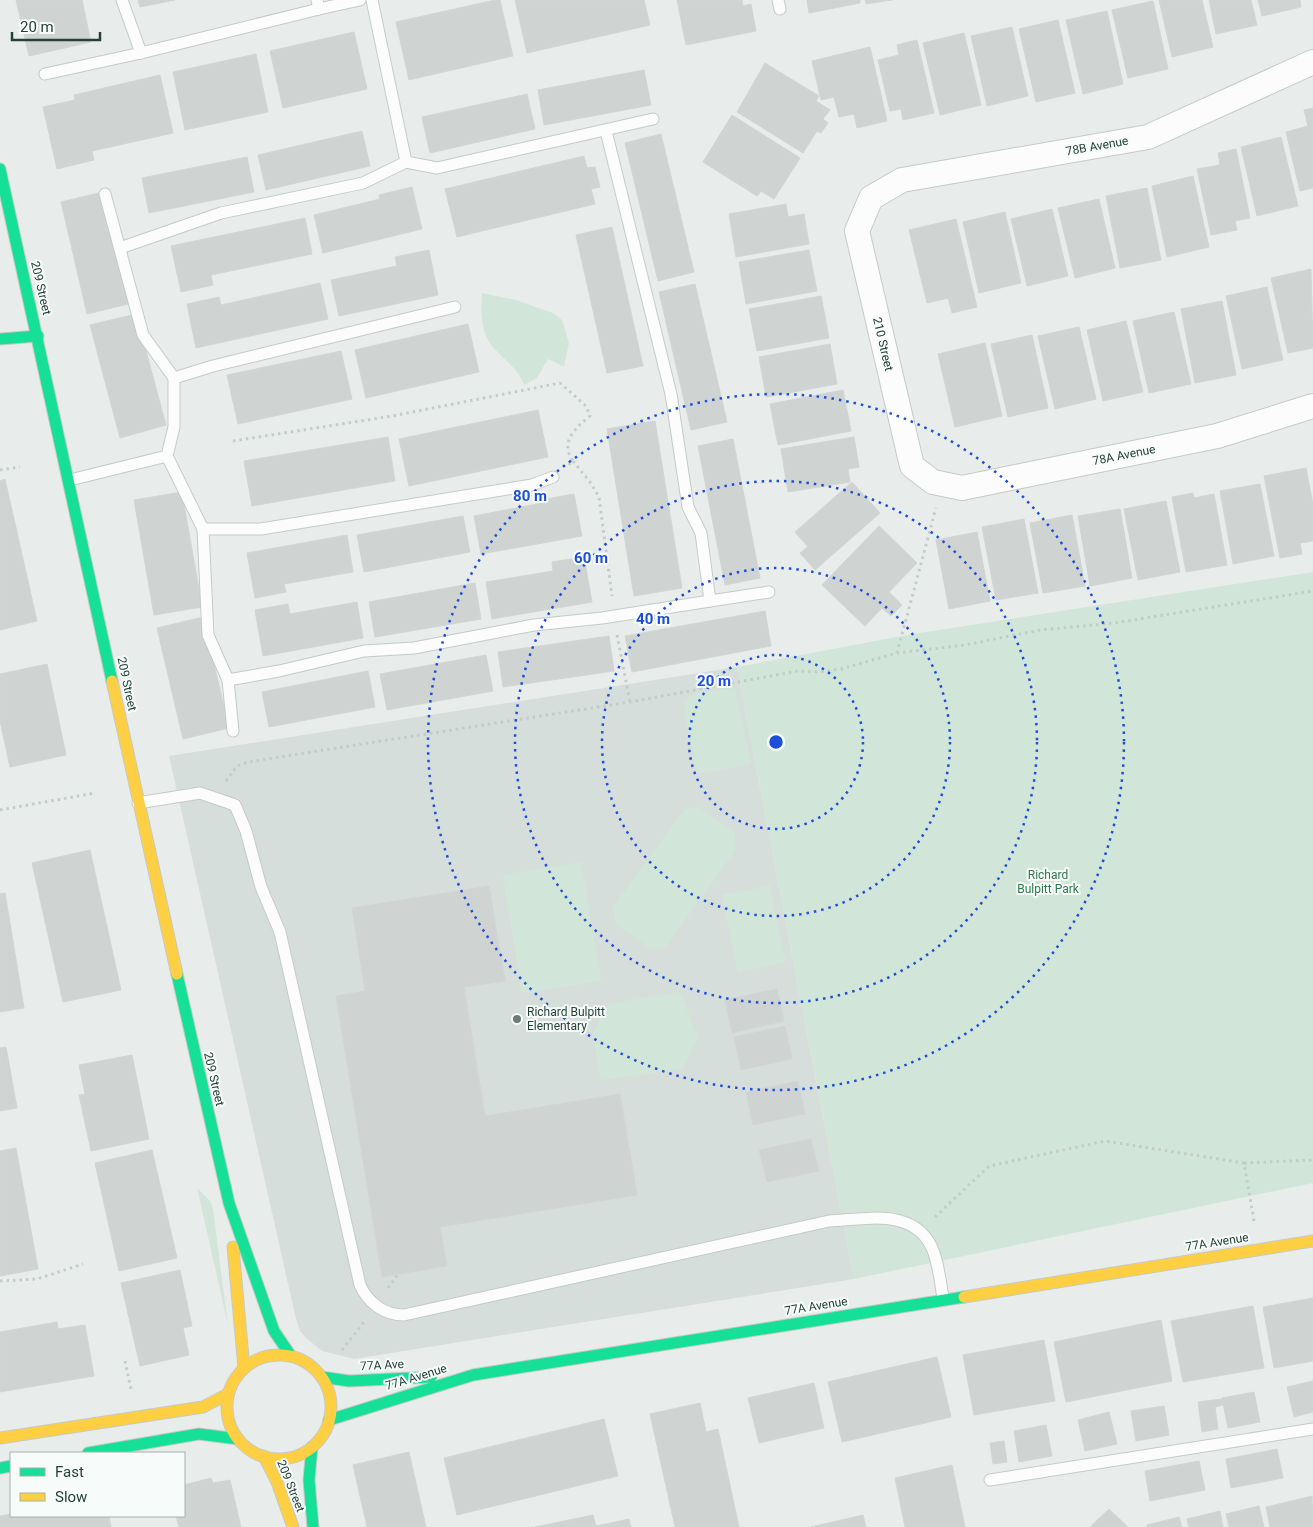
<svg xmlns="http://www.w3.org/2000/svg" width="1313" height="1527" viewBox="0 0 1313 1527" font-family="Roboto,sans-serif">
<rect width="100%" height="100%" fill="#e8edeb"/>
<!-- built -->
<polygon fill="#d6dedb" points="737,667 854,1279 354,1359 322,1351 306,1338 300,1331 296,1319 169,756"/>
<!-- green -->
<g fill="#d1e6d8">
<path d="M 482,293 L 516,300 L 553,313 L 562,320 L 569,343 L 564,367 L 548,359 L 537,378 L 524,385 C 518,368 502,358 492,346 C 480,331 481,310 482,293 Z"/>
<polygon points="1313,572 1313,1183 854,1279 737,667 907,635"/>
<polygon points="735,688 751,764 696,774 684,703 692,694"/>
<polygon points="699,807 734,832 736,849 666,946 651,949 616,924 613,907 685,809"/>
<polygon points="581,862 601,981 522,993 503,875"/>
<polygon points="770,886 785,962 738,972 722,895"/>
<polygon points="680,992 698,1038 682,1069 601,1080 593,1034 608,1004"/>
<polygon points="197,1188 210,1201 213,1209 228,1325"/>
</g>
<!-- building -->
<g fill="#cfd4d2" stroke="#d1d6d4">
<polygon points="16,0 82,0 91,42 29,56"/>
<polygon points="138,0 175,0 140,7"/>
<polygon points="495,0 500,0 513,56 409,80 396,22"/>
<polygon points="515,0 644,0 650,25 527,53"/>
<polygon points="677,0 742,0 743,6 751,4 756,31 686,45"/>
<polygon points="807,0 860,0 860,3 809,13"/>
<polygon points="865,0 892,0 866,4"/>
<polygon points="1159,0 1202,0 1213,47 1172,57"/>
<polygon points="1209,0 1251,0 1257,25 1216,34"/>
<polygon points="1258,0 1300,0 1301,7 1262,16"/>
<polygon points="1153,1 1168,69 1128,78 1112,10"/>
<polygon points="1107,11 1123,84 1083,94 1066,20"/>
<polygon points="1058,20 1075,93 1036,102 1019,29"/>
<polygon points="1012,27 1028,96 987,106 971,36"/>
<polygon points="354,32 367,89 283,108 270,51"/>
<polygon points="964,33 981,105 940,115 923,43"/>
<polygon points="917,40 934,113 903,120 901,109 890,111 878,60 899,55 897,45"/>
<polygon points="870,47 887,121 857,128 854,114 839,117 834,97 821,100 812,61"/>
<polygon points="256,54 268,112 185,130 173,72"/>
<polygon points="765,63 819,96 816,101 830,110 823,119 828,123 821,133 817,131 803,153 737,112"/>
<polygon points="644,70 651,105 544,125 538,90"/>
<polygon points="160,75 173,133 92,151 94,160 57,169 43,107 75,100 74,95"/>
<polygon points="527,94 535,129 430,153 422,117"/>
<polygon points="1313,108 1313,188 1300,191 1286,132 1308,126 1304,110"/>
<polygon points="732,115 800,158 774,199 761,191 757,196 703,162"/>
<polygon points="362,131 370,166 266,190 258,155"/>
<polygon points="661,134 694,272 658,281 625,143"/>
<polygon points="1281,137 1298,206 1257,216 1241,147"/>
<polygon points="1236,149 1250,218 1235,221 1237,230 1211,235 1197,169 1220,165 1218,153"/>
<polygon points="584,156 587,168 595,167 600,187 591,189 595,204 457,237 445,189"/>
<polygon points="247,157 254,192 149,213 142,178"/>
<polygon points="1193,176 1209,247 1167,257 1152,186"/>
<polygon points="412,187 422,229 323,253 314,215 380,199 379,195"/>
<polygon points="1147,188 1161,260 1120,268 1106,196"/>
<polygon points="103,192 132,303 87,314 61,202"/>
<polygon points="1099,199 1115,268 1075,278 1058,208"/>
<polygon points="786,204 788,217 804,214 809,244 736,257 729,214"/>
<polygon points="1052,209 1068,276 1027,286 1011,219"/>
<polygon points="1005,212 1021,283 979,293 963,222"/>
<polygon points="305,218 312,254 211,275 213,285 181,292 171,246"/>
<polygon points="956,219 977,307 952,313 948,298 927,303 909,230"/>
<polygon points="612,227 643,366 607,373 576,235"/>
<polygon points="429,250 438,295 339,316 331,280 397,266 395,257"/>
<polygon points="809,250 817,291 746,304 739,262"/>
<polygon points="1311,269 1313,348 1288,353 1271,278"/>
<polygon points="320,283 328,319 196,348 187,304 219,297 221,305"/>
<polygon points="695,284 727,422 691,430 659,292"/>
<polygon points="1267,287 1283,360 1242,369 1226,296"/>
<polygon points="821,296 829,338 757,351 749,309"/>
<polygon points="1222,301 1236,375 1195,383 1181,309"/>
<polygon points="1174,312 1191,384 1149,393 1133,321"/>
<polygon points="136,314 166,425 120,438 90,325"/>
<polygon points="1126,321 1143,392 1103,401 1087,330"/>
<polygon points="468,324 479,372 366,398 355,350"/>
<polygon points="1079,327 1096,399 1055,409 1038,336"/>
<polygon points="1032,335 1048,408 1008,417 991,344"/>
<polygon points="985,343 1002,416 955,427 938,354"/>
<polygon points="830,344 837,384 766,397 759,357"/>
<polygon points="341,351 352,399 238,424 227,375"/>
<polygon points="843,390 851,431 778,445 770,404"/>
<polygon points="538,410 548,457 409,486 399,439"/>
<polygon points="655,421 682,588 634,596 607,429"/>
<polygon points="388,437 395,481 252,506 244,461"/>
<polygon points="854,437 859,467 848,469 850,482 788,492 781,449"/>
<polygon points="733,439 760,578 725,585 698,446"/>
<polygon points="1306,468 1313,504 1313,541 1300,543 1302,554 1280,558 1264,476"/>
<polygon points="5,479 37,621 0,630 0,481"/>
<polygon points="852,482 880,513 815,570 800,553 808,547 795,532"/>
<polygon points="1260,484 1274,556 1233,564 1220,491"/>
<polygon points="182,492 202,607 154,615 134,500"/>
<polygon points="1193,493 1194,498 1214,494 1227,565 1186,572 1172,497"/>
<polygon points="574,494 582,536 481,554 474,516 542,503 541,500"/>
<polygon points="1166,501 1180,572 1138,580 1124,509"/>
<polygon points="1120,509 1132,578 1090,586 1078,516"/>
<polygon points="1072,515 1085,586 1043,593 1030,523"/>
<polygon points="463,516 470,552 364,572 357,535"/>
<polygon points="1024,519 1038,593 996,600 982,527"/>
<polygon points="879,526 917,563 889,592 902,605 891,616 882,608 865,626 822,585"/>
<polygon points="977,532 990,601 949,609 936,540"/>
<polygon points="347,535 353,572 284,584 286,592 255,598 247,553"/>
<polygon points="584,557 592,602 492,619 486,582 553,571 552,562"/>
<polygon points="475,583 481,619 375,637 369,602"/>
<polygon points="357,602 363,638 263,656 255,610 288,604 290,614"/>
<polygon points="765,611 771,646 632,672 625,636"/>
<polygon points="203,617 229,728 183,739 157,628"/>
<polygon points="609,636 614,671 503,687 498,652"/>
<polygon points="486,655 493,691 387,710 380,674"/>
<polygon points="47,664 66,755 10,767 0,721 0,674"/>
<polygon points="368,671 375,707 269,727 262,692"/>
<polygon points="90,850 121,990 63,1002 32,863"/>
<polygon points="489,886 505,981 464,987 485,1116 620,1094 637,1195 440,1227 447,1266 382,1277 336,996 365,991 352,908"/>
<polygon points="5,893 24,1008 0,1012 0,894"/>
<polygon points="777,989 784,1021 732,1033 725,1000"/>
<polygon points="785,1026 792,1059 741,1070 734,1037"/>
<polygon points="6,1047 17,1108 0,1111 0,1048"/>
<polygon points="132,1055 149,1139 91,1151 79,1095 85,1094 79,1065"/>
<polygon points="798,1081 805,1114 753,1125 746,1092"/>
<polygon points="811,1139 819,1171 767,1182 759,1150"/>
<polygon points="16,1148 38,1269 0,1276 0,1151"/>
<polygon points="152,1150 177,1258 119,1271 95,1163"/>
<polygon points="180,1270 192,1326 183,1328 189,1355 140,1366 121,1283"/>
<polygon points="1313,1298 1313,1361 1274,1368 1263,1307"/>
<polygon points="1253,1306 1264,1368 1183,1382 1171,1321"/>
<polygon points="1161,1320 1172,1381 1066,1402 1054,1342"/>
<polygon points="57,1322 58,1329 85,1325 94,1376 0,1392 0,1332"/>
<polygon points="1044,1340 1055,1401 974,1415 963,1355"/>
<polygon points="937,1357 951,1417 842,1442 828,1382"/>
<polygon points="1313,1381 1313,1412 1294,1417 1287,1387"/>
<polygon points="814,1383 824,1428 759,1443 748,1398"/>
<polygon points="1254,1392 1260,1422 1228,1428 1222,1398"/>
<polygon points="1222,1399 1223,1405 1215,1407 1218,1429 1202,1432 1198,1402"/>
<polygon points="700,1403 706,1432 718,1429 739,1527 675,1527 650,1414"/>
<polygon points="1164,1406 1169,1435 1136,1441 1131,1411"/>
<polygon points="1109,1412 1117,1444 1085,1451 1078,1420"/>
<polygon points="604,1419 618,1476 457,1515 444,1458"/>
<polygon points="1046,1425 1052,1456 1019,1462 1014,1431"/>
<polygon points="1004,1441 1007,1462 993,1464 990,1443"/>
<polygon points="1277,1449 1283,1478 1231,1488 1226,1459"/>
<polygon points="409,1452 426,1527 367,1527 353,1465"/>
<polygon points="1199,1461 1205,1490 1150,1501 1145,1471"/>
<polygon points="952,1465 965,1527 905,1527 895,1478"/>
<polygon points="211,1478 213,1483 230,1480 241,1527 179,1527 176,1516 184,1516 184,1485"/>
<polygon points="1312,1496 1313,1527 1270,1527 1266,1507"/>
<polygon points="1259,1506 1264,1527 1229,1527 1226,1514"/>
<polygon points="1109,1509 1128,1527 1090,1527"/>
<polygon points="1220,1511 1223,1527 1189,1527 1187,1519"/>
<polygon points="11,1514 109,1516 111,1527 0,1527 0,1516"/>
<polygon points="593,1515 596,1526 629,1519 631,1527 535,1527"/>
<polygon points="863,1515 866,1527 811,1527"/>
<polygon points="1179,1517 1182,1527 1147,1527 1147,1525"/>
</g>
<g fill="none" stroke-linecap="round" stroke-linejoin="round">
<!-- lane casing -->
<g stroke="#c5cac8" stroke-width="13">
<g id="lane">
<polyline points="122,0 141,53"/>
<polyline points="317,0 319,9 360,0"/>
<polyline points="372,0 406,162 437,168 653,119"/>
<polyline points="778,0 780,9"/>
<polyline points="45,74 141,53 319,9"/>
<polyline points="120,248 221,213 363,183 406,162"/>
<polyline points="174,378 213,366 455,307"/>
<polyline points="167,456 203,529"/>
<polyline points="70,480 167,456 174,427 174,378 143,335 105,194"/>
<polyline points="710,601 769,592"/>
<polyline points="228,680 208,635 203,529 261,529 532,485 553,477"/>
<polyline points="233,731 228,680 279,671 364,651 414,648 534,625 602,618 710,601 701,533 688,507 671,394 606,131"/>
<path d="M 138,803 L 200,793 L 235,805 L 246,831 L 261,887 L 280,932 L 360,1285 C 368,1303 384,1315 404,1315 L 829,1221 C 867,1219 918,1207 934,1253 C 939,1268 941,1284 943,1299"/>
<polyline points="990,1480 1313,1429"/>
</g>
</g>
<!-- street casing -->
<g stroke="#c5cac8" stroke-width="26">
<polyline id="street" points="1313,62 1148,137 902,180 871,198 857,231 912,466 933,482 962,488 1217,436 1313,406"/>
</g>
<!-- fast casing -->
<g stroke="#c3cbc8" stroke-width="13">
<g id="fast">
<polyline points="0,169 112,681"/>
<polyline points="0,339 38,336"/>
<polyline points="177,974 229,1203 274,1331 291,1356"/>
<polyline points="322,1377 349,1381 431,1377"/>
<polyline points="329,1420 473,1375 964,1297"/>
<polyline points="312,1447 309,1480 313,1527"/>
<polyline points="88,1453 199,1434 238,1439"/>
<polyline points="0,1468 11,1466"/>
</g>
</g>
<!-- slow casing -->
<g stroke="#c3cbc8" stroke-width="13">
<g id="slow">
<polyline points="112,681 177,974"/>
<polyline points="233,1247 244,1368"/>
<polyline points="964,1297 1313,1241"/>
<circle cx="279" cy="1407" r="52"/>
<polyline points="0,1438 203,1407 228,1394"/>
<polyline points="264,1456 277,1482 293,1527"/>
</g>
</g>
<!-- path -->
<g stroke="#c3ccca" stroke-width="3" stroke-dasharray="2.5 4" stroke-linecap="butt">
<path d="M 233,441 L 392,416 L 560,383 L 586,406 L 590,416 C 574,429 560,442 573,461 L 568,465"/>
<polyline points="573,461 590,482 599,497 612,596"/>
<polyline points="0,470 20,467"/>
<polyline points="617,635 630,702"/>
<polyline points="897,653 936,508"/>
<polyline points="226,781 237,766 248,762 630,702 798,671 818,672 841,669 897,653 965,645 1040,630 1114,623 1313,591"/>
<polyline points="0,810 95,793"/>
<polyline points="1244,1163 1313,1160"/>
<polyline points="935,1217 989,1166 1105,1141 1244,1163 1254,1221"/>
<polyline points="0,1281 37,1279 83,1264"/>
<polyline points="388,1288 398,1274"/>
<polyline points="342,1350 364,1322"/>
<polyline points="125,1361 131,1389"/>
</g>
<!-- lane -->
<use href="#lane" stroke="#fcfcfc" stroke-width="11"/>
<!-- street -->
<use href="#street" stroke="#fcfcfc" stroke-width="24"/>
<!-- fast -->
<use href="#fast" stroke="#16e098" stroke-width="11"/>
<!-- slow -->
<use href="#slow" stroke="#ffcf43" stroke-width="11"/>
</g>
<!-- distance rings -->
<g fill="none" stroke="#1d4ed8" stroke-width="2.5" stroke-dasharray="2.5 5">
<circle cx="776" cy="742" r="87"/>
<circle cx="776" cy="742" r="174"/>
<circle cx="776" cy="742" r="261"/>
<circle cx="776" cy="742" r="348"/>
</g>
<!-- markers -->
<circle fill="#697e78" stroke="#f7fbf9" stroke-width="2" cx="517" cy="1019" r="5"/>
<g text-anchor="middle" dominant-baseline="central" stroke-width="4" stroke-linejoin="round" paint-order="stroke">
<!-- street labels -->
<g font-size="12" fill="#24423a" stroke="#f7fbf9">
<text transform="translate(1097 146) rotate(-10)">78B Avenue</text>
<text transform="translate(41 288) rotate(77)">209 Street</text>
<text transform="translate(883 344) rotate(77)">210 Street</text>
<text transform="translate(1124 455) rotate(-11)">78A Avenue</text>
<text transform="translate(127 684) rotate(78)">209 Street</text>
<text transform="translate(214 1079) rotate(77)">209 Street</text>
<text transform="translate(1217 1242) rotate(-9)">77A Avenue</text>
<text transform="translate(816 1306) rotate(-9)">77A Avenue</text>
<text transform="translate(382 1365) rotate(-3)">77A Ave</text>
<text transform="translate(416 1377) rotate(-17)">77A Avenue</text>
<text transform="translate(291 1486) rotate(68)">209 Street</text>
</g>
<!-- park labels -->
<g font-size="12" fill="#2d7a4b" stroke="#f7fbf9">
<text x="1048" y="875">Richard<tspan x="1048" dy="14">Bulpitt Park</tspan></text>
</g>
<!-- poi labels -->
<g font-size="12" fill="#24423a" stroke="#f7fbf9" text-anchor="start">
<text x="527" y="1012">Richard Bulpitt<tspan x="527" dy="14">Elementary</tspan></text>
</g>
</g>
<circle cx="776" cy="742" r="8" fill="#1d4ed8" stroke="#f7fbf9" stroke-width="2.5"/>
<g font-size="15" text-anchor="middle" font-weight="bold" fill="#1d4ed8" stroke="#f7fbf9" stroke-width="4" stroke-linejoin="round" paint-order="stroke">
<text x="530" y="501">80 m</text>
<text x="591" y="563">60 m</text>
<text x="653" y="624">40 m</text>
<text x="714" y="686">20 m</text>
</g>
<!-- legend -->
<rect x="10" y="1452" width="175" height="65" fill="#f7fbf9" stroke="#a3b1ad"/>
<rect x="20" y="1468" width="25" height="8" fill="#16e098" stroke="#a3b1ad"/>
<text x="55" y="1477" font-size="15" fill="#24423a">Fast</text>
<rect x="20" y="1493" width="25" height="8" fill="#ffcf43" stroke="#a3b1ad"/>
<text x="55" y="1502" font-size="15" fill="#24423a">Slow</text>
<!-- scale -->
<path d="M12 32v8h88v-8" fill="none" stroke="#24423a" stroke-width="2.5"/>
<text x="20" y="32" font-size="15" fill="#24423a" stroke="#f7fbf9" stroke-width="4" paint-order="stroke">20 m</text>
</svg>
